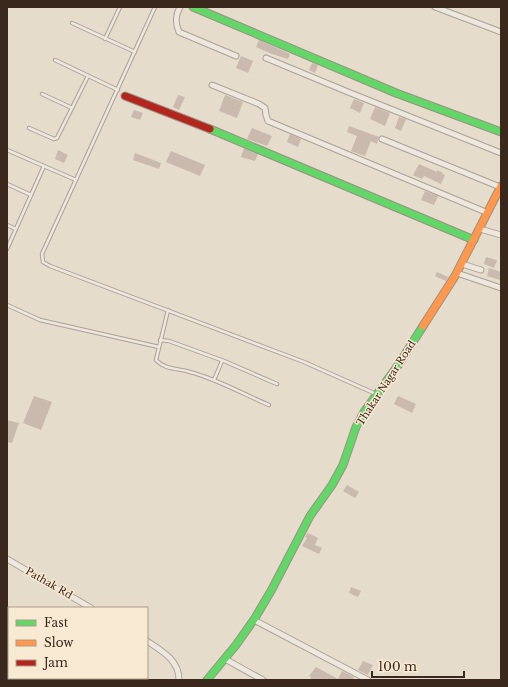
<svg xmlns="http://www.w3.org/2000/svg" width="508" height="687" viewBox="0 0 508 687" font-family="'Libre Baskerville',serif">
<rect width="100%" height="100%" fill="#e6dccc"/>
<!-- building -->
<g fill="#cab9ad">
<polygon points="259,40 290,54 288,59 272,54 256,47"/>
<polygon points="241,56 253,61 248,73 236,68"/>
<polygon points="312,63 318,65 315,73 309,70"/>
<polygon points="178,95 185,97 179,110 173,107"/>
<polygon points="225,95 243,102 237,118 219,111"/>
<polygon points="354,99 364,103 360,113 350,108"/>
<polygon points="375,107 390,113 385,126 370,119"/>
<polygon points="134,110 143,113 140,120 131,117"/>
<polygon points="399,117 406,119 401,131 395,128"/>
<polygon points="349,126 379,137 377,144 371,141 365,156 351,151 357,136 347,132"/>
<polygon points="252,128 272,136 267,146 247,139"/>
<polygon points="290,134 301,139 298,147 287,142"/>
<polygon points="244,148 258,154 255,161 241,157"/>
<polygon points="58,150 68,155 64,163 55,159"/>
<polygon points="171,151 205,165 200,176 166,162"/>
<polygon points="135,153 161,163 159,169 133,160"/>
<polygon points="419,164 437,172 437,170 443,173 442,174 445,175 441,184 424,176 422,179 413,175"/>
<polygon points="425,191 438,196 434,205 421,200"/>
<polygon points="486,257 497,260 494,268 484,264"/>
<polygon points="489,268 501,272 500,280 487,276"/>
<polygon points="437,272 448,277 446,281 435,276"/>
<polygon points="34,396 52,402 41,430 23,423"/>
<polygon points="398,396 416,404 412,413 394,404"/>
<polygon points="7,420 19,423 12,443 7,442"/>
<polygon points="347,485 359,492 355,498 343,491"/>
<polygon points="308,533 318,538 315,545 322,548 319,554 302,546 307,538 305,537"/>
<polygon points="351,587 361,591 358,597 349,593"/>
<polygon points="363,661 373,665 368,675 358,670"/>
<polygon points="316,667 338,679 342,671 354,677 352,680 310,680 311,677 309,676"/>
</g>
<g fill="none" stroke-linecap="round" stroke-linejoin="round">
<!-- lane casing -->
<g stroke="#aba196" stroke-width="4.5">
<g id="lane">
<polyline points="155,7 42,254 43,262 50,266 304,362 376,394"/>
<polyline points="72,23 135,52"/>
<polyline points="105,39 120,7"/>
<polyline points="55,60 118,90"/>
<polyline points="42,94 72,108"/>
<polyline points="29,128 54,139 57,138 88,76"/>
<polyline points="7,150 76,180"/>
<polyline points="7,184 31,195"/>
<polyline points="7,225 16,229"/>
<polyline points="7,249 44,166"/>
<polyline points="7,305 40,320 159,347"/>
<path d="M 168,310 L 156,360 C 165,370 178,368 190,372 C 217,379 243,394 269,405"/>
<polyline points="160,340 169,341 224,361 277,384"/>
<polyline points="214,380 222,361"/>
</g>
</g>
<!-- street casing -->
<g stroke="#aba196" stroke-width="7">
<g id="street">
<path d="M 180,7 C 175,16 175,23 179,32 L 236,56"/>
<polyline points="435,7 501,32"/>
<polyline points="266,58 348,92 501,153"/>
<polyline points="212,85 259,104 265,108 266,115 268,121 488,213"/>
<polyline points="382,139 500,187"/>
<polyline points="480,229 501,235"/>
<polyline points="462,264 481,270"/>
<polyline points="457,273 501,288"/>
<polyline points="7,559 91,608"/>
<polyline points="254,620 368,680"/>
<path d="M 147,641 C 162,651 179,660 179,680"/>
<polyline points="225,659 263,680"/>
</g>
</g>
<!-- fast casing -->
<g stroke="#9b9085" stroke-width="9">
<g id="fast">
<polyline points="193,7 396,93 501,132"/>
<polyline points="210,129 474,240"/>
<polyline points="207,680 236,645 255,618 271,591 310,516 332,485 343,465 356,427 364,412 399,364 423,326"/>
</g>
</g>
<!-- slow casing -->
<g stroke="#9b9085" stroke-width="9">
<polyline id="slow" points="423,326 455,276 501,186"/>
</g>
<!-- jam casing -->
<g stroke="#9b9085" stroke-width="9">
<polyline id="jam" points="125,96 210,129"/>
</g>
<!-- lane -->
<use href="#lane" stroke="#eee7de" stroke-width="2.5"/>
<!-- street -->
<use href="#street" stroke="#eee7de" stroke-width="5"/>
<!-- fast -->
<use href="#fast" stroke="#63d668" stroke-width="7"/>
<!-- slow -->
<use href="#slow" stroke="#ff974d" stroke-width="7"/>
<!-- jam -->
<use href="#jam" stroke="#b3261e" stroke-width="7"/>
</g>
<g text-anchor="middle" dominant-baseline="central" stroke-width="3" stroke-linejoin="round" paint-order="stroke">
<!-- street labels -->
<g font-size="10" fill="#3a281d" stroke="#f8e9d2">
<text transform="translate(386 383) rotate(-57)">Thakar Nagar Road</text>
<text transform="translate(49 583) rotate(30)">Pathak Rd</text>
</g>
</g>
<!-- border -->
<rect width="508" height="687" fill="none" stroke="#3a281d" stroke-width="16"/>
<!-- legend -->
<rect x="8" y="607" width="140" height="72" fill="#f8e9d2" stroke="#ac9c8a"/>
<rect x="16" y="620" width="20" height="6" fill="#63d668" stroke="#ac9c8a"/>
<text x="44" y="627" font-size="12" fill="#3a281d">Fast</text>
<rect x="16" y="640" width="20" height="6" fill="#ff974d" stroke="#ac9c8a"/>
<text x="44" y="647" font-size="12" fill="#3a281d">Slow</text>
<rect x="16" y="660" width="20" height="6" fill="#b3261e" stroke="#ac9c8a"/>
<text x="44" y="667" font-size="12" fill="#3a281d">Jam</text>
<!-- scale -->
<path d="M372 671v6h92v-6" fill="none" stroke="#3a281d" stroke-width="2"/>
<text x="378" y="671" font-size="12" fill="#3a281d" stroke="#f8e9d2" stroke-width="3" paint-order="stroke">100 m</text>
</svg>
